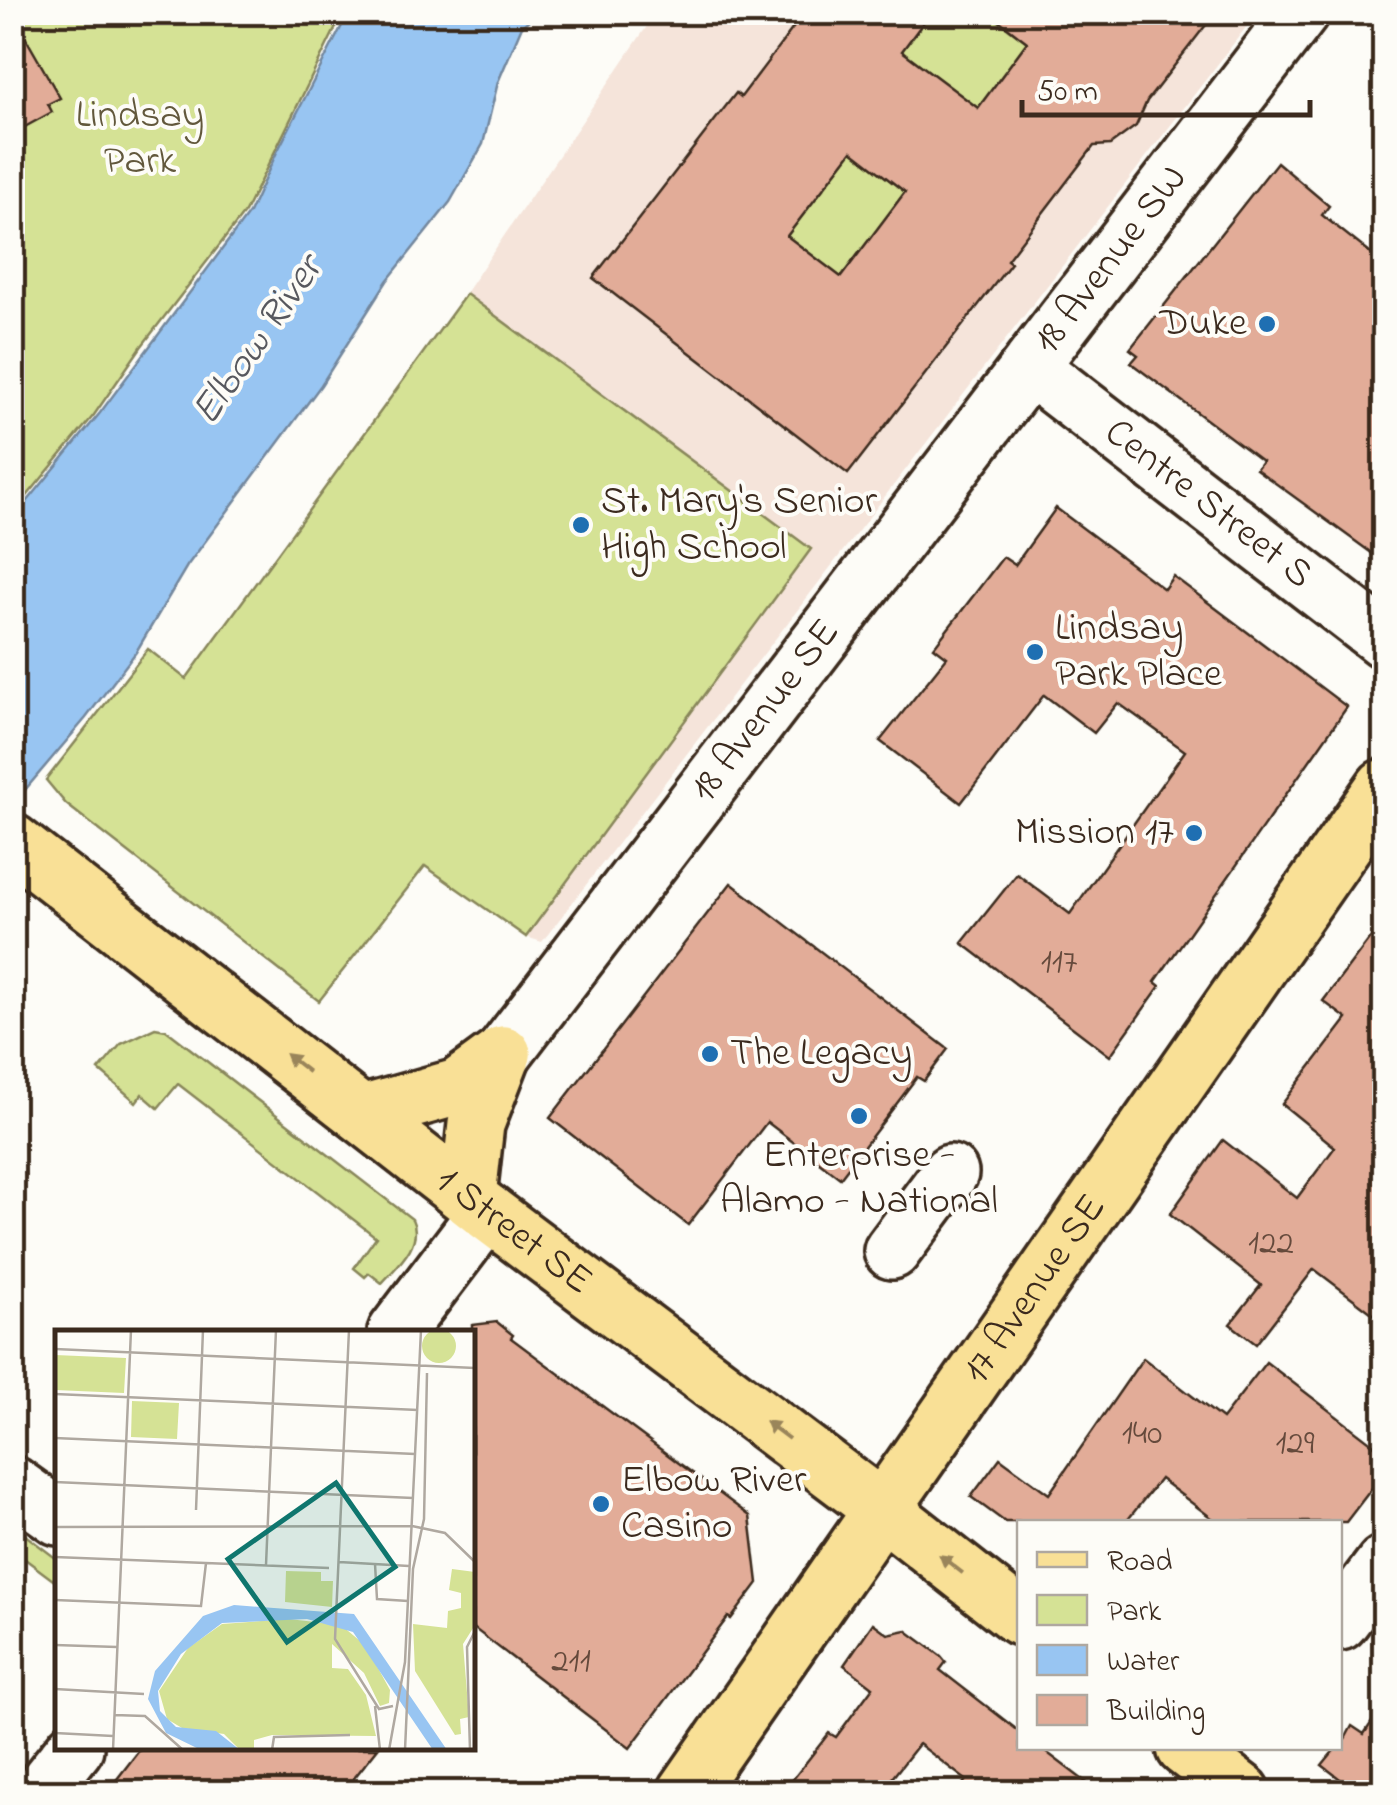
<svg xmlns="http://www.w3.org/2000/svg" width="1397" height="1805" viewBox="0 0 1397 1805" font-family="'Indie Flower',sans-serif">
<rect width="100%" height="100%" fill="#fdfcf7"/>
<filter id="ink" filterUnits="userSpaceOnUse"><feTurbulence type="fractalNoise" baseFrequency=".01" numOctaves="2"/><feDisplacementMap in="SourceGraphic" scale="20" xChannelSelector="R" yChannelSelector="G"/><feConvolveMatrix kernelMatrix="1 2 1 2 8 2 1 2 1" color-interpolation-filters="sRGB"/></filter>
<g filter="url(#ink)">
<!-- built -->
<polygon fill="#f5e4da" points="656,13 1257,13 542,942 526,937 425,866 186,680 412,371"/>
<!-- green -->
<g fill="#d5e295" stroke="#88865a" stroke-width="2.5">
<polygon points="13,13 343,13 245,212 141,347 94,415 13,513"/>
<polygon points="931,13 988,13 1027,42 978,108 902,51"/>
<polygon points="852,151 905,192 841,277 787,236"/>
<polygon points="466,294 811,549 526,937 425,866 319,1001 66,804 46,780 148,649 186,679"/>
<path d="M 155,1028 L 166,1030 L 412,1219 C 424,1243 397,1266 382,1283 L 369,1273 L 365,1277 L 354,1268 L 376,1237 L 178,1084 L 158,1108 L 142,1094 L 136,1102 L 99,1070 L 121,1044 Z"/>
<polygon points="12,1525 57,1559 57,1574 53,1580 13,1550"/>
</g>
<!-- water -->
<polygon fill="#98c5f2" stroke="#73879d" stroke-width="2.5" points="349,12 537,13 522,26 498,82 483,144 450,202 387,281 321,385 187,566 136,652 86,718 13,804 13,519 100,413 249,213 276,154"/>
<!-- building -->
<g fill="#e2ac98" stroke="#3b2a1e" stroke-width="2.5" fill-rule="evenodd">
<path d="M 805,12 L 931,12 L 902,51 L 978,108 L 1027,42 L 988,12 L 1216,12 L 1147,101 L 1136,126 L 1110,145 L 1094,146 L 1007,260 L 1011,263 L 848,474 L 593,278 L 736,93 L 741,97 ZM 852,151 L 905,192 L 841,277 L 787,236 Z"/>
<polygon points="12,14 60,98 48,104 52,112 12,134"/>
<polygon points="1277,162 1329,206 1322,215 1384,264 1384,562 1256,469 1262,461 1131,363 1138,355 1130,349"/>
<polygon points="1056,508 1164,589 1173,576 1347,707 1155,982 1160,986 1110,1056 962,943 1017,874 1070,914 1185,751 1118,703 1094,733 1044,695 961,803 880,741 947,657 934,647 1003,557 1015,565"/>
<polygon points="731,883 948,1049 924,1081 917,1077 840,1178 767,1122 688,1225 550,1118"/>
<polygon points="1384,920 1384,1322 1314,1269 1256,1344 1230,1324 1261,1285 1170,1214 1223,1140 1297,1198 1335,1147 1282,1104 1347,1019 1323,1001"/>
<polygon points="497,1322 513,1335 511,1338 750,1516 758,1583 731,1619 728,1617 630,1748 472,1627 472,1325"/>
<polygon points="1143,1358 1222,1419 1266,1362 1382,1451 1382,1475 1346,1522 1217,1522 1160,1479 1126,1522 1005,1522 971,1497 1000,1458 1049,1494"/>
<polygon points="873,1623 888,1634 906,1630 941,1656 946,1662 940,1670 1020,1732 1020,1748 1041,1748 1099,1792 957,1792 966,1780 919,1744 881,1792 783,1792 829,1733 836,1737 873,1687 844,1665"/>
<polygon points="1384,1704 1384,1792 1357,1792 1322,1765 1336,1748 1340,1748 1352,1726 1364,1734"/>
<polygon points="141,1748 378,1748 343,1792 107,1792"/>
</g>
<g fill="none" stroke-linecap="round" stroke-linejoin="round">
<!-- minor casing -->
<g stroke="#3b2a1e" stroke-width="62">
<g id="minor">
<path id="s1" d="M 1030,367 L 1384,640"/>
<path id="s2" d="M 503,1054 L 1301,12"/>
<polyline points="892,1251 950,1173"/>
<polyline points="396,1332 487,1212"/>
<polyline points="12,1484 58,1517"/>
<polyline points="1340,1622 1384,1564"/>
<polyline points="40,1792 75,1748"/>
</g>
</g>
<!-- major casing -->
<g stroke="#3b2a1e" stroke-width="62">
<g id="major">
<path id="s3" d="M 12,842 L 487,1212 L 883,1510 L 1019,1617"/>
<polyline points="362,1114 458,1087 503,1054"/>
<polyline points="468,1196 476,1124 503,1054"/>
<polyline points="1185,1748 1242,1792"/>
<path id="s4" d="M 686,1792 L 1384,787"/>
</g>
</g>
<!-- minor -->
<use href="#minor" stroke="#fdfcf7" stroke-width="55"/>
<!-- major -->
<use href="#major" stroke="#f9e096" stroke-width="55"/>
</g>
<!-- one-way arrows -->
<defs><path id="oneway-solid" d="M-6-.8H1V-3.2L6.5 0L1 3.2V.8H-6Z" transform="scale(2.5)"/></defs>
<g fill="#9a855a">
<use href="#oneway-solid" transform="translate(297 1063) rotate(-142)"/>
<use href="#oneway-solid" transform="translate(777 1430) rotate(-143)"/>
<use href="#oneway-solid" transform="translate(951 1564) rotate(-142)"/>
</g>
</g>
<!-- markers -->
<g fill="#1f6fb2" stroke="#fdfcf7" stroke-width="4">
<circle cx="1267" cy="324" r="10"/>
<circle cx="581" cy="525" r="10"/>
<circle cx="1035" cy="652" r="10"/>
<circle cx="1194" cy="833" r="10"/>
<circle cx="710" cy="1054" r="10"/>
<circle cx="859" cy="1116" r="10"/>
<circle cx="601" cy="1504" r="10"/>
</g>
<g text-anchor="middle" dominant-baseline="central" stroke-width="8" stroke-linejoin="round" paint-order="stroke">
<!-- number labels -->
<g font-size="35" fill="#654a3c">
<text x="1059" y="963">117</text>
<text x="1271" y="1244">122</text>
<text x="1142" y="1434">140</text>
<text x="1295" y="1444">129</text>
<text x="571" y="1662">211</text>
</g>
<!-- park labels -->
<g font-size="40" fill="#62583c" stroke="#fdfcf7">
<text x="140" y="116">Lindsay<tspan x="140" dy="46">Park</tspan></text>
</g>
<!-- street labels -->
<g font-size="40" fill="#3b2a1e" stroke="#fdfcf7">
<text stroke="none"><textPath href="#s2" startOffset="1000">18 Avenue SW</textPath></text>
<text stroke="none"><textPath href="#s1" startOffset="225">Centre Street S</textPath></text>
<text stroke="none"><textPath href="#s2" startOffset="432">18 Avenue SE</textPath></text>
<text stroke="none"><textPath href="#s3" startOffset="635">1 Street SE</textPath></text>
<text stroke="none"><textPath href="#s4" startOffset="612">17 Avenue SE</textPath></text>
</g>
<!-- poi labels -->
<g font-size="40" fill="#3b2a1e" stroke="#fdfcf7" text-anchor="start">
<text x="1247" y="324" text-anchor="end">Duke</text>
<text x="601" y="502">St. Mary's Senior<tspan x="601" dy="46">High School</tspan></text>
<text x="1055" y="629">Lindsay<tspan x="1055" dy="46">Park Place</tspan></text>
<text x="1174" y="833" text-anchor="end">Mission 17</text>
<text x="730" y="1054">The Legacy</text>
<text x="859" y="1156" text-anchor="middle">Enterprise -<tspan x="859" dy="46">Alamo - National</tspan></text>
<text x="621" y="1481">Elbow River<tspan x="621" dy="46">Casino</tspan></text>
</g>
<!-- water labels -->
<g font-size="42" font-style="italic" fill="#57585e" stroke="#fdfcf7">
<text transform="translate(258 341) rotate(-55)">Elbow River</text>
</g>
</g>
<!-- overview -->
<g transform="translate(55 1330)">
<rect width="420" height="420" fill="#fdfcf7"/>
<path d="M367 16a17 17 0 1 1 34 0a17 17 0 1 1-34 0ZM 0,25 L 71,28 L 69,63 L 0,60 ZM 77,71 L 124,73 L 122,109 L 76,107 ZM 397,239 L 420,242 L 420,295 L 408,314 L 414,387 L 405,389 L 406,404 L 400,405 L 360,341 L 358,294 L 392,298 L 393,281 L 406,278 L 406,263 L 394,260 ZM 231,241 L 266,242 L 266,251 L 278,251 L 277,277 L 230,272 ZM 234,289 L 286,295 L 311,316 L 335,360 L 334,373 L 325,376 L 309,343 L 277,314 L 277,338 L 293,339 L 311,365 L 321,406 L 217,405 L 199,410 L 199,420 L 185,420 L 169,404 L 127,398 L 112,389 L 104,361 L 133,318 L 167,294 Z" fill="#d5e295"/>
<path d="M 179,275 L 299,284 L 392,420 L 378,420 L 298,302 L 252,289 L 167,293 L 126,324 L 103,361 L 105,381 L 121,397 L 161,401 L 185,420 L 146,420 L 111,403 L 93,369 L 100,341 L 148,286 Z" fill="#98c5f2"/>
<path fill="none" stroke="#afa8a0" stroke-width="2.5" d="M 294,0 L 280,309 L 324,379 L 338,376M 0,19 L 420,38M 0,64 L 363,80M 0,108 L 360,124M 0,152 L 358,168M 141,180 L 148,0M 357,196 L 390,203 L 420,232M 0,197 L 357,196M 0,227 L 274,238M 284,232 L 354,236M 320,234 L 322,269 L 353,271M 211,235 L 221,0M 0,270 L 146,276 L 151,233M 0,315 L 62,317M 0,359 L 89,364M 320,376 L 325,420M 59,385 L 90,386 L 128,420M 0,403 L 58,406M 58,420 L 76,0M 217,420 L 219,407 L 295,405M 334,420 L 350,332 L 366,0M 350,420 L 358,239 L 369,189 L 372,43M 415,420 L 412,317 L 420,301"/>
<path fill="#0f766e" fill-opacity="0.15" stroke="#0f766e" stroke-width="5" d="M 281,153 L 340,237 L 232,312 L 173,229 Z"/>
<rect width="420" height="420" fill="none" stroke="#3b2a1e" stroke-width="5"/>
</g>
<!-- margin -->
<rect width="1397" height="1805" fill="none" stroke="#fdfcf7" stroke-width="50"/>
<rect x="25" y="25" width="1347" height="1755" fill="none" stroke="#3b2a1e" stroke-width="4" filter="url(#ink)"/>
<!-- legend -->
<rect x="1017" y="1520" width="325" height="230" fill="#fdfcf7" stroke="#afa8a0" stroke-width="2.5"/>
<rect x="1037" y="1552" width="50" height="15" fill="#f9e096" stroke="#afa8a0" stroke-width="2.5"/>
<text x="1107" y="1570" font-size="30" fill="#3b2a1e">Road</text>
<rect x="1037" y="1595" width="50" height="30" fill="#d5e295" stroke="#afa8a0" stroke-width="2.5"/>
<text x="1107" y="1620" font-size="30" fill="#3b2a1e">Park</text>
<rect x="1037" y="1645" width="50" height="30" fill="#98c5f2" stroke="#afa8a0" stroke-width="2.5"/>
<text x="1107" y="1670" font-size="30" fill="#3b2a1e">Water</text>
<rect x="1037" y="1695" width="50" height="30" fill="#e2ac98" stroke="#afa8a0" stroke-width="2.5"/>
<text x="1107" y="1720" font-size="30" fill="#3b2a1e">Building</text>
<!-- scale -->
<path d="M1022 100v15h288v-15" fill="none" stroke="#3b2a1e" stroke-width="5"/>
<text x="1037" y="100" font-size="30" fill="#3b2a1e" stroke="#fdfcf7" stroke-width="8" paint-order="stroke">50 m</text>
</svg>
